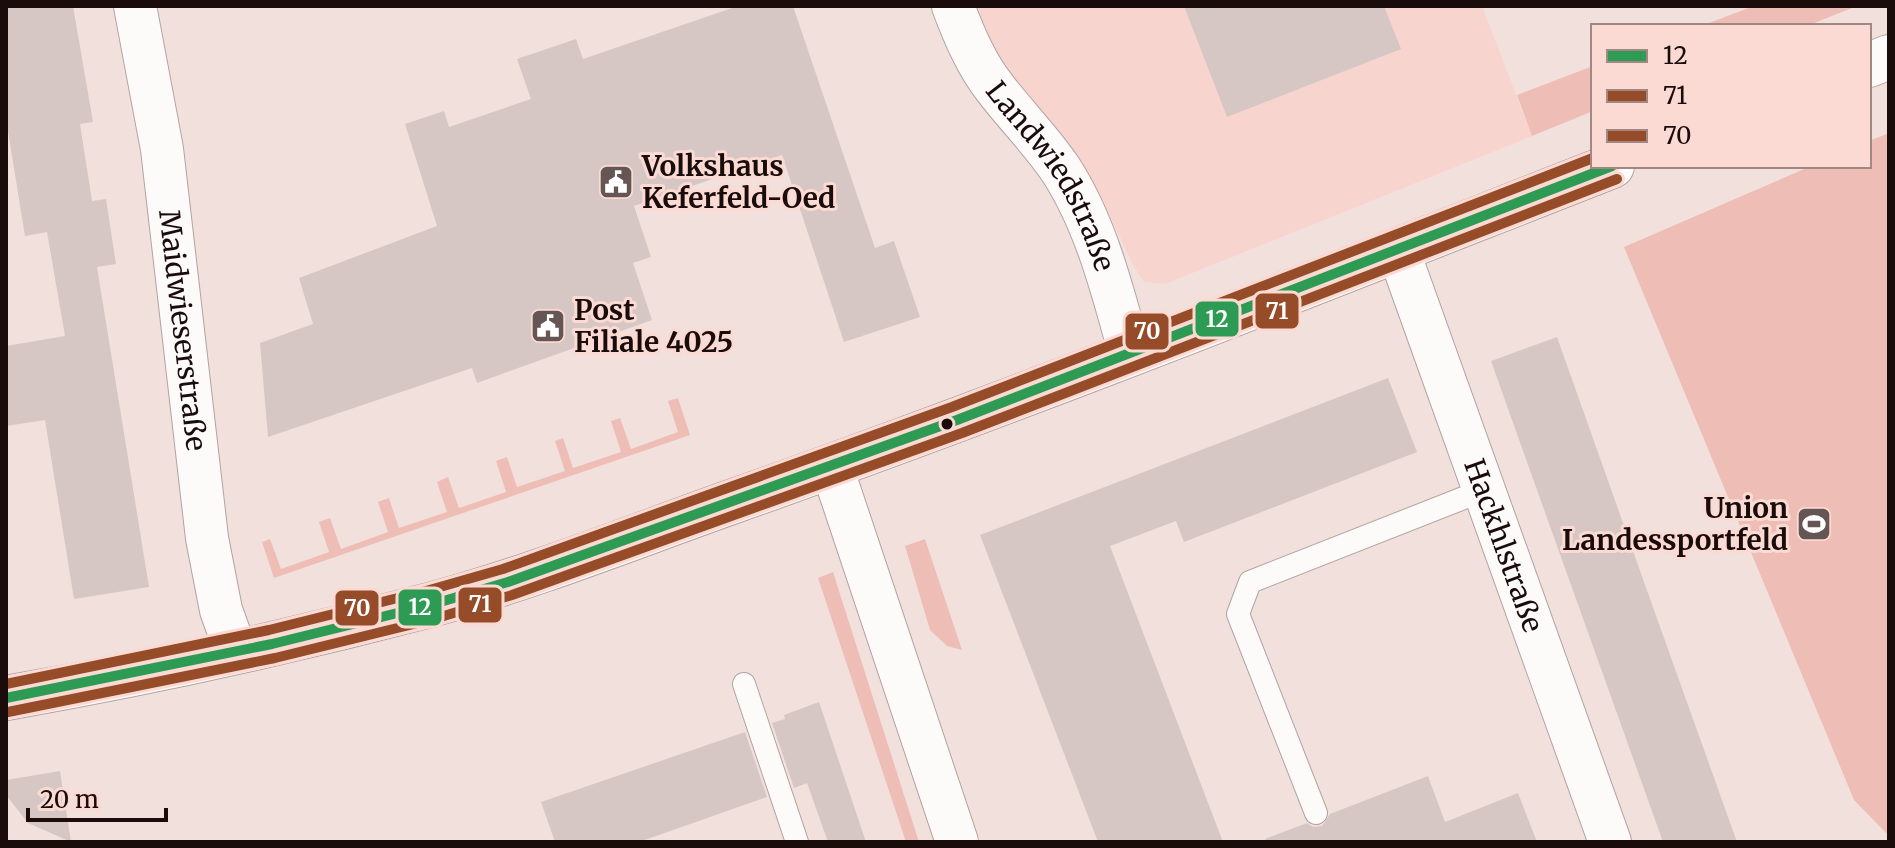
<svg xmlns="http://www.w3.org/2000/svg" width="1895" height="848" viewBox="0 0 1895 848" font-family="Merriweather,serif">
<rect width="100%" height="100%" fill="#f2e0dd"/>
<!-- built -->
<polygon fill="#f8d4cf" points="968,6 1482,6 1532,136 1165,284 1144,282 1133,265 1099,193 1064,140 1006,73"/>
<!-- green -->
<g fill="#eebeb6">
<polygon points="1754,6 1857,6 1807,26 1701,26"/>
<polygon points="1593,66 1593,111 1532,136 1517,95"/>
<polygon points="1889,133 1889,836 1854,800 1624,247 1811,166 1869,166 1869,141"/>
<polygon points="678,398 690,435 274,578 262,542 270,539 281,569 329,552 319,522 330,518 341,549 388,532 378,502 389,498 399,528 447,512 437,482 448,477 459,508 506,492 496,461 507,457 517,487 565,471 555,441 563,438 573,468 621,452 611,421 620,418 631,449 678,432 668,401"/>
<polygon points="925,539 962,650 947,646 930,630 905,546"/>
<polygon points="833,572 919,842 906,842 818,578"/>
</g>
<!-- building -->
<g fill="#d6c7c5">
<polygon points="6,6 73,6 93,122 80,124 92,201 106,199 116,264 97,267 149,587 74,599 45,420 6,426 6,346 65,336 47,232 25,236 6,119"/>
<polygon points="738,6 793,6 875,248 894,241 920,317 844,342 782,155 634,206 651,257 633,263 652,320 477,383 472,368 268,437 260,343 313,324 299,278 437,226 405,124 444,111 449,127 531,99 517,59 576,39 583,59"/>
<polygon points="1184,6 1384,6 1401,49 1227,117"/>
<polygon points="1557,337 1649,596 1737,842 1663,842 1537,490 1491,361"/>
<polygon points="1388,378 1417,452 1184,542 1176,521 1110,546 1223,842 1098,842 980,535"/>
<polygon points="819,702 866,842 828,842 807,783 794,788 772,723 785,719 784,715"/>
<polygon points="745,732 767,797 639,842 555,842 541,802"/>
<polygon points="60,771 71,842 28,823 6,795 6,780"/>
<polygon points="1428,776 1445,822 1518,793 1537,842 1266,842 1265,839 1307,823 1313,827 1322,826 1330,814"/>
</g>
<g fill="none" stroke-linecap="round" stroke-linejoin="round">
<!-- service casing -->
<g stroke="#b2a3a0" stroke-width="24">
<g id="service">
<polyline points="744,684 797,842"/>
<polyline points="1316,813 1238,614 1250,582 1484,490"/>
</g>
</g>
<!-- minor casing -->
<g stroke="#b2a3a0" stroke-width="44">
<g id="minor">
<path id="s1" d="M 135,6 L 162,149 L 207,538 L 221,610 L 236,652"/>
<path id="s2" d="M 953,6 C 964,35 976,64 995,88 C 1016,116 1041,140 1061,170 C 1096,224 1113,292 1130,354"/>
<path id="s3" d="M 1398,250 L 1610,842"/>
<polyline points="832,468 957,842"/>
</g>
</g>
<!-- secondary casing -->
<g stroke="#b2a3a0" stroke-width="46">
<g id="secondary">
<polyline points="1869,65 1889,57"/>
<path d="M 6,698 C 149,673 290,642 430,605 C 534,577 635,536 737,500 C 1031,396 1321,280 1612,166"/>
</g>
</g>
<!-- service -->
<use href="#service" stroke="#fdfafa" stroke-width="22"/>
<!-- minor -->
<use href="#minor" stroke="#fdfafa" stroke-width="42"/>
<!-- secondary -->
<use href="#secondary" stroke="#fdfafa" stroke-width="44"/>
<!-- bus-1 casing -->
<g stroke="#fbdad4" stroke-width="16">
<polyline id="bus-1" points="6,698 272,644 430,605 508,582 957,420 1612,166"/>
</g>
<!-- bus-2 casing -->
<g stroke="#fbdad4" stroke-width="16">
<polyline id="bus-2" points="8,712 275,658 434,619 512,595 962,433 1617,179"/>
</g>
<!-- bus-3 casing -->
<g stroke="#fbdad4" stroke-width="16">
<polyline id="bus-3" points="6,684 269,630 426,591 503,569 952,407 1593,158"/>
</g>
<!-- bus-1 -->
<use href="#bus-1" stroke="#2d9b54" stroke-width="10"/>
<!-- bus-2 -->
<use href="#bus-2" stroke="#964c29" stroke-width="10"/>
<!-- bus-3 -->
<use href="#bus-3" stroke="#964c29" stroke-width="10"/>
</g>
<!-- icons -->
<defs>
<g id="civic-square" transform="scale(1.8)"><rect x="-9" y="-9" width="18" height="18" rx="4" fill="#655654" stroke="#fbdad4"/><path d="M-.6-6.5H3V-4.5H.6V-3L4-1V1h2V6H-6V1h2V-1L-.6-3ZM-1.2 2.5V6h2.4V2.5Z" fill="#fff"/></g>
<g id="stadium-square" transform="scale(1.8)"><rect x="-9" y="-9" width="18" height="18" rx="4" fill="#655654" stroke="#fbdad4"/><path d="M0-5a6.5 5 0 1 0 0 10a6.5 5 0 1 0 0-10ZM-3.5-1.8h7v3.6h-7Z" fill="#fff"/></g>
</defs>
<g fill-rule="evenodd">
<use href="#civic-square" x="616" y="182"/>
<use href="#civic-square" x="548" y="326"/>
<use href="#stadium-square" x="1814" y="524"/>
</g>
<!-- markers -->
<circle fill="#190c0a" stroke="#fbdad4" stroke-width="3" cx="947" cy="424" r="7"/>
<g text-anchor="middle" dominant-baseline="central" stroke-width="6" stroke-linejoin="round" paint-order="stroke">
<!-- poi labels -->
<g font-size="28" font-weight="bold" fill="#190c0a" stroke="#fbdad4" text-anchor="start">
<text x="642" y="166">Volkshaus<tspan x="642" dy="32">Keferfeld-Oed</tspan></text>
<text x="574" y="310">Post<tspan x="574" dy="32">Filiale 4025</tspan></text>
<text x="1788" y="508" text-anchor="end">Union<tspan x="1788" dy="32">Landessportfeld</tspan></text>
</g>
<!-- street labels -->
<g font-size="28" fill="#190c0a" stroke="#fbdad4">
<text stroke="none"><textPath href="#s2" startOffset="198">Landwiedstraße</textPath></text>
<text stroke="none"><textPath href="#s1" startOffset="328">Maidwieserstraße</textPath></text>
<text stroke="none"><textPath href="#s3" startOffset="314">Hackhlstraße</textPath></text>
</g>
</g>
<g stroke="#fbdad4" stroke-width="3">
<rect x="1254" y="292" width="46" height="38" rx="8" fill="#964c29"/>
<rect x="1194" y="300" width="46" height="38" rx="8" fill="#2d9b54"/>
<rect x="1124" y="312" width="46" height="39" rx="8" fill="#964c29"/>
<rect x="457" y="586" width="46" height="38" rx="8" fill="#964c29"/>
<rect x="397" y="588" width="46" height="39" rx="8" fill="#2d9b54"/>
<rect x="334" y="589" width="46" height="38" rx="8" fill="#964c29"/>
</g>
<g font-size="22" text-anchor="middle" font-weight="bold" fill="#fff">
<text x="1277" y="319">71</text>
<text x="1217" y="327">12</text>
<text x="1147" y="339">70</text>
<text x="480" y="612">71</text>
<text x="420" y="615">12</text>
<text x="357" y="616">70</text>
</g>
<!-- border -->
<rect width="1895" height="848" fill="none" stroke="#190c0a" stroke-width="16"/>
<!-- legend -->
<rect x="1591" y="24" width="280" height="144" fill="#fbdad4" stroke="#a18883" stroke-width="2"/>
<rect x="1607" y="50" width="40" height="12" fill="#2d9b54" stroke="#a18883" stroke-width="2"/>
<text x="1663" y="64" font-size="24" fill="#190c0a">12</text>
<rect x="1607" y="90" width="40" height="12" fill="#964c29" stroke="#a18883" stroke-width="2"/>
<text x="1663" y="104" font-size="24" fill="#190c0a">71</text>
<rect x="1607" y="130" width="40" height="12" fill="#964c29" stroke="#a18883" stroke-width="2"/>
<text x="1663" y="144" font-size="24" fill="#190c0a">70</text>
<!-- scale -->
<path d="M28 808v12h138v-12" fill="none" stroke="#190c0a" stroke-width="4"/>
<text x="40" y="808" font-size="24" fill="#190c0a" stroke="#fbdad4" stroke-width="6" paint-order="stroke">20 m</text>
</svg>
